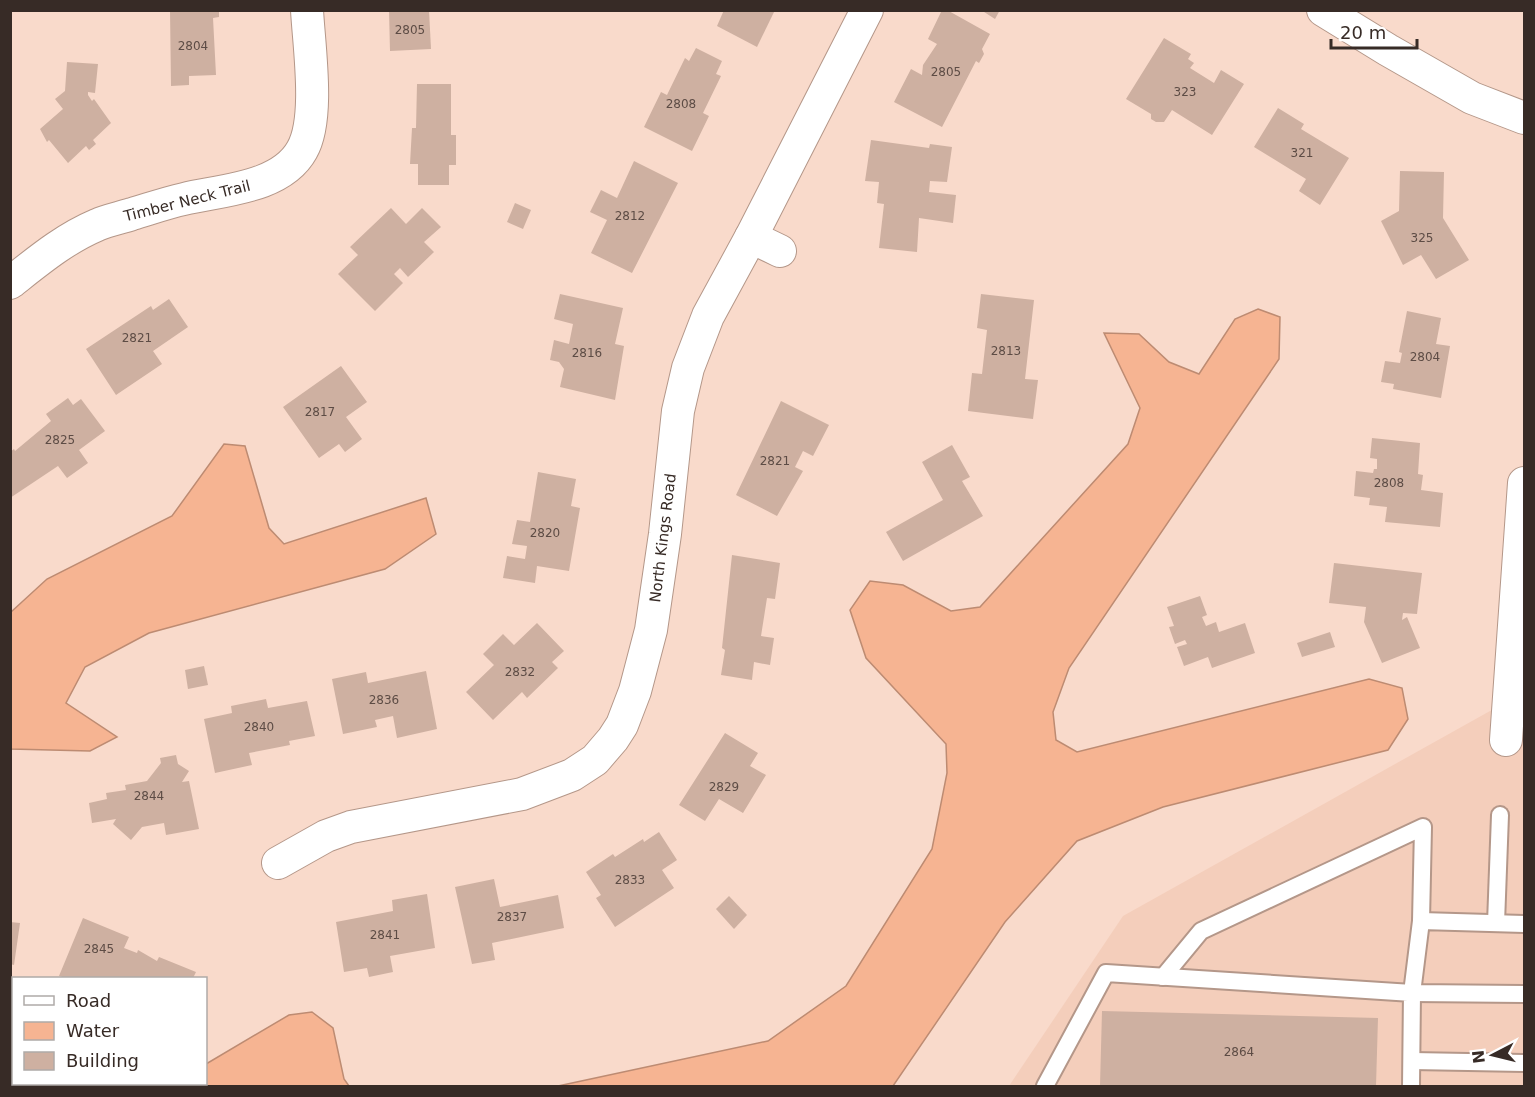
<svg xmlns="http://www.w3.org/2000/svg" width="1535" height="1097" viewBox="0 0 1535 1097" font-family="'DejaVu Sans',sans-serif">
<rect width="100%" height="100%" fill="#f9dacb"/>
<!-- built -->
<polygon fill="#f4cebb" points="1524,692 1524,1086 1009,1086 1123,916"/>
<!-- water -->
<g fill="#f6b492" stroke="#bd8b72" stroke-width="1.5">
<polygon points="1258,309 1280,317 1279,359 1069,668 1053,712 1056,740 1077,752 1369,679 1402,688 1408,719 1388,750 1163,807 1077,841 1005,922 893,1086 558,1086 768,1041 846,986 932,849 947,773 946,744 866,658 850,610 870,581 903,585 951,611 980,607 1128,444 1140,408 1104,333 1139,334 1169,362 1199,374 1235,319"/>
<polygon points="224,444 245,446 269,528 284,544 426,498 436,534 385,569 149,633 85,667 66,703 117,737 90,751 11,749 11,612 47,579 172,516"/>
<polygon points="312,1012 333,1028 344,1079 349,1086 146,1086 155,1084 206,1084 206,1064 289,1015"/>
<polygon points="11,1046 13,1048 14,1084 67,1084 72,1086 11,1086"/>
</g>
<!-- building -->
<g fill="#ceb0a1">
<polygon points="170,10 219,10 219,17 213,18 216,75 189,76 189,85 171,86"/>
<polygon points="389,10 429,10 431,49 390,51"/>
<polygon points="724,10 775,10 757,47 717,26"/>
<polygon points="942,10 947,10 990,34 982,49 984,54 979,63 976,61 942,127 894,102 911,69 922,75 923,65 937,44 928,39"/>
<polygon points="981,10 1000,10 995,19"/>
<polygon points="1164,38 1191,54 1188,59 1194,63 1190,68 1214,83 1221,70 1244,84 1212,135 1172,110 1164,122 1156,122 1151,119 1151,114 1126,99"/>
<polygon points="696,48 722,61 716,74 721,76 703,113 709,116 692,151 644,127 661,92 667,95 685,58 689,61"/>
<polygon points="67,62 98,64 95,93 88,92 88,95 92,101 94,99 111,123 93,140 96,144 89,150 86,146 68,163 49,140 47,142 40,129 63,109 55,99 65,91"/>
<polygon points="417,84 451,84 451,135 456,135 456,165 449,165 449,185 418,185 418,164 410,164 412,128 416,128"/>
<polygon points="1278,108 1304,124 1301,129 1349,158 1320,205 1299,191 1306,179 1254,147"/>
<polygon points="871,140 929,148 930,144 952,147 947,182 930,181 929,192 956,195 953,223 919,218 917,252 879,248 884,204 877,203 879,182 865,181"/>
<polygon points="634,161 678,183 632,273 591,253 607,220 590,212 601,190 617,198"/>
<polygon points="1400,171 1444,172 1443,218 1469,260 1436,279 1421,255 1403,265 1381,221 1399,211"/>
<polygon points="515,203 531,210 523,229 507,222"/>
<polygon points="391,208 406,224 422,208 441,227 424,242 434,252 408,277 400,268 394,274 403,283 375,311 338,274 358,255 350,247"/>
<polygon points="560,294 623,308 615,344 624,346 615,400 560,387 564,369 559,362 550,360 554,340 569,344 573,324 554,319"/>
<polygon points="981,294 1034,300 1025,379 1038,380 1033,419 968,411 972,373 982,374 987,330 977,328"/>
<polygon points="169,299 188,327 153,351 162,364 116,395 86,349 151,306 153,310"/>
<polygon points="1407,311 1441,318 1436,344 1450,346 1441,398 1393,389 1394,384 1381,382 1385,361 1400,363 1402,353 1399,352"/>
<polygon points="341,366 367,402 346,417 362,439 345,452 339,444 319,458 283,407"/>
<polygon points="68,398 73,405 81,399 105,431 79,450 88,463 67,478 58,466 10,498 10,452 14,449 15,451 51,421 46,414"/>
<polygon points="781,401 829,425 813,456 803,451 795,467 803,471 777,516 736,495"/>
<polygon points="1372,438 1420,443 1418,474 1423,475 1421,490 1443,493 1440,527 1385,522 1387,507 1369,505 1370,498 1354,496 1356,471 1373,473 1374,469 1377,469 1377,459 1370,458"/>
<polygon points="952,445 970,477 962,481 983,516 903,561 886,532 943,500 922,462"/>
<polygon points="538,472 576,479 571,506 580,508 569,571 537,566 535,583 503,578 507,556 525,559 527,546 512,544 517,520 530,522"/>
<polygon points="732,555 780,563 775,599 767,598 761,636 774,638 770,665 754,662 752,680 721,675 725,650 722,648"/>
<polygon points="1334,563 1422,573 1417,614 1403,613 1402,620 1407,617 1420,648 1382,663 1364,622 1366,607 1329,603"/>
<polygon points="1200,596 1207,615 1202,617 1206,626 1216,622 1219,632 1245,623 1255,653 1212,668 1208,657 1184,666 1177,647 1187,644 1185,640 1175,644 1169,627 1174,626 1167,607"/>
<polygon points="537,623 564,651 552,662 558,668 527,698 522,692 493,720 466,692 494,665 483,654 503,634 514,645"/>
<polygon points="1330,632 1335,647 1302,657 1297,643"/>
<polygon points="204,666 208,685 188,689 185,670"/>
<polygon points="426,671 437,729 397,738 393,716 375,720 377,727 343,734 332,679 366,672 368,683"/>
<polygon points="266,699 268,708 307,701 315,736 289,741 290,745 249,753 252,765 215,773 204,719 232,713 231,706"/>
<polygon points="725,733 758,753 750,766 766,775 743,813 719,799 705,821 679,805"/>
<polygon points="176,755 178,764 189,771 182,782 189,781 199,829 166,835 164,823 142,827 131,840 113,824 116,819 92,823 89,803 107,799 106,793 126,790 125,785 147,781 161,763 160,758"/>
<polygon points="659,832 677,860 662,870 674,888 615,927 596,898 601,895 586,872 613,854 615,857 643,839 644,842"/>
<polygon points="494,879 500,907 558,895 564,928 492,943 495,960 472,964 455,887"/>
<polygon points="427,894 435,948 390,956 393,972 369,977 367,968 344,972 336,922 393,911 392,900"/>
<polygon points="729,896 747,915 734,929 716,909"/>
<polygon points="83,918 129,937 124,948 137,953 138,950 157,961 159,957 196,972 193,978 66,978 59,976"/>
<polygon points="10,922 20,923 14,965 10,964"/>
<polygon points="1102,1011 1378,1018 1376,1086 1100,1086"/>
<polygon points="154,1084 187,1084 188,1086 153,1086 152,1085"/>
</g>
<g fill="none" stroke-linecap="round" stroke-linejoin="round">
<!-- service casing -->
<g stroke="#b49789" stroke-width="20">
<g id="service">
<polyline points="1496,923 1500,815"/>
<polyline points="1524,924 1421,921 1412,993 1524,994"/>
<polyline points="1163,977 1201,931 1423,827 1421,921"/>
<polyline points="1412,1061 1524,1063"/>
<polyline points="1045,1086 1106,973 1412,993 1411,1086"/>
</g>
</g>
<!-- minor casing -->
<g stroke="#b49789" stroke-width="34">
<g id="minor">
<polyline points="1323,10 1388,50 1472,98 1524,118"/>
<polyline points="751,237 780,251"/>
<path d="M 10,283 C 38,261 64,239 97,225 C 108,220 120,218 132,214 C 149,209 166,203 184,199 C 222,190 281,188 302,150 C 320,119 309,47 307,10"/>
<polyline points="1506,740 1524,483"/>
<polyline points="278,863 326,836 351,827 522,794 572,775 595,760 613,739 622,725 635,691 651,630 665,534 678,411 688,368 708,316 751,237 867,10"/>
</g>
</g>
<!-- service -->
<use href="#service" stroke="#fff" stroke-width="16"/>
<!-- minor -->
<use href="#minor" stroke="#fff" stroke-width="32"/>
</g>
<g text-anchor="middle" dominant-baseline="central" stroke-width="4.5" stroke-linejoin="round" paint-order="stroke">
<!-- number labels -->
<g font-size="12" fill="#5d4c45">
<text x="410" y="30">2805</text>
<text x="193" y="46">2804</text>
<text x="946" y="72">2805</text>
<text x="1185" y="92">323</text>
<text x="681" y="104">2808</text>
<text x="1302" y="153">321</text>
<text x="630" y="216">2812</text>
<text x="1422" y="238">325</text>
<text x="137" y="338">2821</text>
<text x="1006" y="351">2813</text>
<text x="587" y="353">2816</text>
<text x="1425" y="357">2804</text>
<text x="320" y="412">2817</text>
<text x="60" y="440">2825</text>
<text x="775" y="461">2821</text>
<text x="1389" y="483">2808</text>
<text x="545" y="533">2820</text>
<text x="520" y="672">2832</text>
<text x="384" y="700">2836</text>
<text x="259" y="727">2840</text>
<text x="724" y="787">2829</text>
<text x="149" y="796">2844</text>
<text x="630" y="880">2833</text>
<text x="512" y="917">2837</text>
<text x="385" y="935">2841</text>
<text x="99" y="949">2845</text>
<text x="1239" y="1052">2864</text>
</g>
<!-- street labels -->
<g font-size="15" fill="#372b26" stroke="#fff">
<text transform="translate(187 201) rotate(-14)">Timber Neck Trail</text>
<text transform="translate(663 538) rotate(-83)">North Kings Road</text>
</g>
</g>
<!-- border -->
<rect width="1535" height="1097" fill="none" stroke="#372b26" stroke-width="24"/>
<!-- legend -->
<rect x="12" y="977" width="195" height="108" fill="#ffffff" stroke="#afaaa8" stroke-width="1.5"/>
<rect x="24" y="996" width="30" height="9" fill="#ffffff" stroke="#afaaa8" stroke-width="1.5"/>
<text x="66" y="1007" font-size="18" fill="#372b26">Road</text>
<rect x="24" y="1022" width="30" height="18" fill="#f6b492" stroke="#afaaa8" stroke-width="1.5"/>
<text x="66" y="1037" font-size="18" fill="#372b26">Water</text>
<rect x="24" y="1052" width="30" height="18" fill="#ceb0a1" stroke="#afaaa8" stroke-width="1.5"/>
<text x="66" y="1067" font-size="18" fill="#372b26">Building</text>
<!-- north arrow -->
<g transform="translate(1493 1055) rotate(263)" stroke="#ffffff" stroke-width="4.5" paint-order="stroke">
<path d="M0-4.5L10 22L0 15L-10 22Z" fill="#372b26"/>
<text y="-9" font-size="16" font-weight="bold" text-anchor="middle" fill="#372b26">N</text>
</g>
<!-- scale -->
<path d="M1331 39v9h86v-9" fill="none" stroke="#372b26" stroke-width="3"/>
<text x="1340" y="39" font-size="18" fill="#372b26" stroke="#ffffff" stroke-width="4.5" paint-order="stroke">20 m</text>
</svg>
